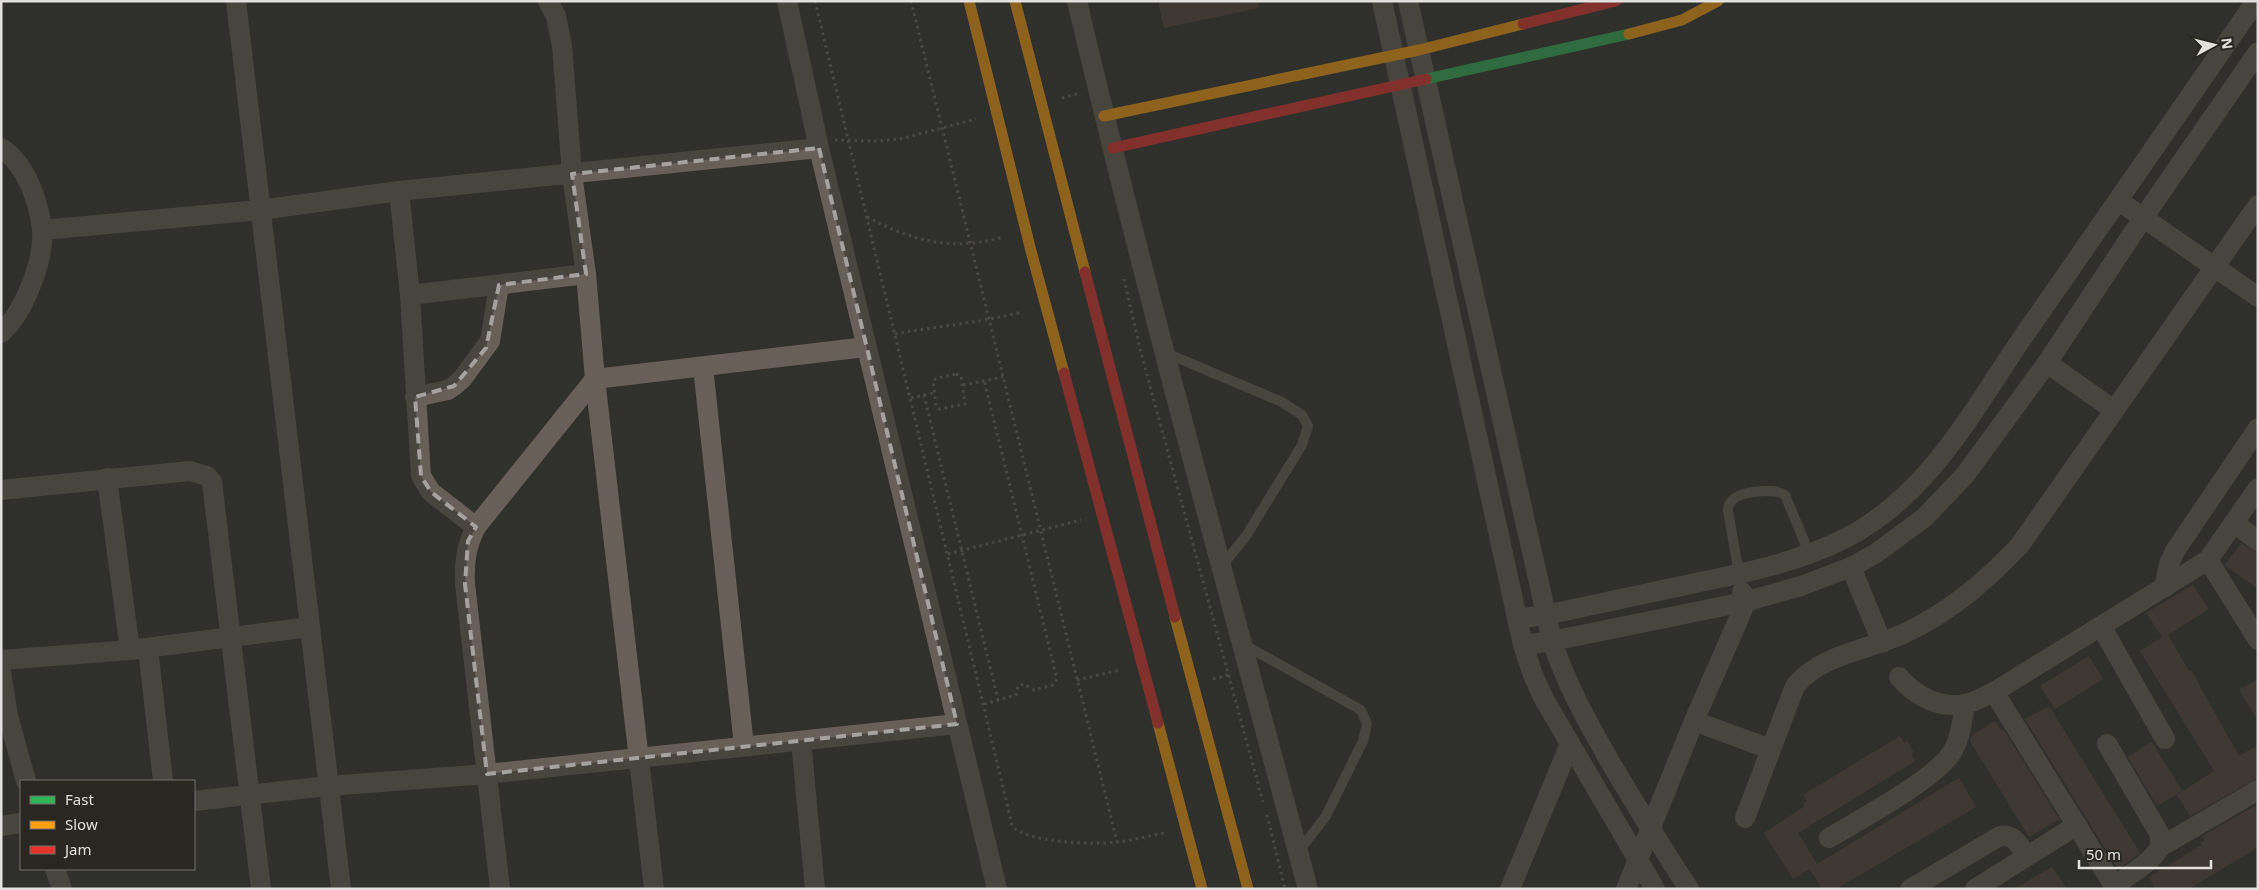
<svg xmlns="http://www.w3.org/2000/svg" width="2259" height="890" viewBox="0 0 2259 890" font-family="'Noto Sans',sans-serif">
<rect width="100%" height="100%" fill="#30302c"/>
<!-- building -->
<g fill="#52433b">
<polygon points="1158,1 1258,1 1259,8 1164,28"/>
<polygon points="2241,543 2258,553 2258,589 2225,565"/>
<polygon points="2193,585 2209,609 2168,635 2189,671 2191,670 2239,756 2258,745 2258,778 2190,816 2177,795 2214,771 2140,651 2162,637 2146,613"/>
<polygon points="2089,656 2103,679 2055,709 2040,686"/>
<polygon points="2258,679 2258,721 2239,690"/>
<polygon points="2049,706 2140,853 2118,869 2025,719"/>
<polygon points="1995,721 2002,731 2004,730 2059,819 2029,837 1970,741 1971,736"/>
<polygon points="1900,736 1904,743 1907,741 1914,753 1911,754 1915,761 1798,833 1817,864 1959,778 1976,807 1836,889 1822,889 1810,869 1793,879 1764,833 1805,806 1803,804 1807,801 1803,795"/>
<polygon points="2152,742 2182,791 2157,806 2128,757"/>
<polygon points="2258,804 2258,847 2189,889 2156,889 2149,877 2202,845 2200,843 2205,840 2202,836"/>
<polygon points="2052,867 2067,889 2015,889 2036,876"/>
</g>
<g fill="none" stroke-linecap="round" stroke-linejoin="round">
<!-- path -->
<g stroke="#6b6661" stroke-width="3" stroke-dasharray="2.5 4" stroke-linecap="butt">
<path d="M 815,1 L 1012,825 C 1022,843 1098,845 1118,842 C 1133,840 1149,836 1164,833"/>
<polyline points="911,1 1117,842"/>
<polyline points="1062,98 1080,93"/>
<polyline points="835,140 877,141 900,139 976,119"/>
<path d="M 867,217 C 913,241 951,252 1003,237"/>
<polyline points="1124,279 1141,353 1263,802"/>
<path d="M 895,334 C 938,326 980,323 1022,312"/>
<polygon points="956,374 961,376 965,404 939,409 936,406 933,381 937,378"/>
<polyline points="963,385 1003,377"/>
<polyline points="924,395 998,700"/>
<polyline points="911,398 934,393"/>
<polyline points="948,554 1081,520"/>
<polyline points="1213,679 1229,675"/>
<polyline points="1077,680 1120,670"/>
<polyline points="984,704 1016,695 1018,686 1024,684 1034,690 1053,685 1057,679 984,380"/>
<polyline points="1267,815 1285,889"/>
</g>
<!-- lane -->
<g stroke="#675f58" stroke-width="10">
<polyline points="1166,353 1282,402 1302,415 1308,426 1302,445 1246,536 1221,567"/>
<path d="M 1739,574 L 1728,511 C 1728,506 1730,501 1735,498 C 1745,491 1776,488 1785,495 L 1809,553"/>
<polyline points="1243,644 1361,710 1367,724 1363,741 1326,816 1298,852"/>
</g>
<!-- street -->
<g stroke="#675f58" stroke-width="20">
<polyline points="236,1 341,889"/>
<polyline points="548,1 556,16 562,46 572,174 586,274 595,379 654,889"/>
<polyline points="787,1 819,148 997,889"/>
<path d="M 1077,1 C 1147,299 1229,594 1308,889"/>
<polyline points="1382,1 1523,645 1533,675 1544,699 1655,889"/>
<path d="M 1408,1 L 1552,641 C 1567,686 1589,725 1612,765 C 1637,807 1662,848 1689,889"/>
<path d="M 1,148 C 26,164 38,200 42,228 C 45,259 24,313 1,333"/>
<polyline points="399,191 410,295 421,476 431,492 476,527"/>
<polyline points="2119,201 2258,297"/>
<polyline points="42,230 260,210 399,191 819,148"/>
<polyline points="410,295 586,274"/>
<polyline points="2047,363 2114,410"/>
<polyline points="703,367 744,746"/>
<polyline points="415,397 448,390 454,386 462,379 490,341 499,285"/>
<polyline points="107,478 130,650"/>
<polyline points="1,490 190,471 207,476 212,482 261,889"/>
<polyline points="2234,523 2258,541"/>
<polyline points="2208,560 2258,640"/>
<polyline points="1851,567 1882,643"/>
<polyline points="2164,588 2169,564 2175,551 2258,428"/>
<path d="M 1517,619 L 1545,615 C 1594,605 1643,594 1691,584 C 1743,573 1796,563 1844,539 C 1933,494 1976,403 2032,324 C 2107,217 2180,109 2256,1"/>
<polyline points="2101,626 2165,739"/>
<polyline points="1523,645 1552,641 1744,602 1801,586 1851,567 1875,554 1925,517 1965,475 2047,363 2143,218 2258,52"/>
<polyline points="148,648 163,781"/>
<polyline points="1,660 130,650 310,627"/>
<polyline points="1,672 8,716 26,781"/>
<path d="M 1899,677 C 1915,696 1940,709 1965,704 C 1975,702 1985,696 1994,692 L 2208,560 L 2258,488"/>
<polyline points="1994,692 2116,889"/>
<polyline points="1694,721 1770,749"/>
<polyline points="801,741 815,889"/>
<path d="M 2107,744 L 2159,833 C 2160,838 2161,844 2159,848 C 2153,862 2126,877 2114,886"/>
<polyline points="194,801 328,786 487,774 957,724"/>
<path d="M 1745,818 L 1795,686 C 1823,653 1867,651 1905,633 C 1950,612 1986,581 2020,545 L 2258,205"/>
<polyline points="1,826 21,823"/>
<path d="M 1829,838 C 1858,821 1937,778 1952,752 C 1961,738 1962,720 1965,704"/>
<polyline points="2160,847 2258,790"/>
<polyline points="55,869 62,889"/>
<path d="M 500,889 L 465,584 C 464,563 466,546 476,527 L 595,379 L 866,347"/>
<polyline points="1510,889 1570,744"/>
<polyline points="1626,889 1694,721 1743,609 1742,592"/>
<path d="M 1910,889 L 2000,836 C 2014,833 2020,847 2027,856"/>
<polyline points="1975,889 2077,825"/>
</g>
<!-- fast -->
<polyline stroke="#30b455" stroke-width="11" points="1426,79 1629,34"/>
<!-- slow -->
<g stroke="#ff9f0a" stroke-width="11">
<polyline points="969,1 1031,251 1064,373"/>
<polyline points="1015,1 1085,272"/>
<polyline points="1629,34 1682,20 1718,1"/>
<polyline points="1104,116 1419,50 1523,24"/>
<polyline points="1175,617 1248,889"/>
<polyline points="1158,723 1202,889"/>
</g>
<!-- jam -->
<g stroke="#e5322d" stroke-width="11">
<polyline points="1523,24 1616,1"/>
<polyline points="1113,148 1426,79"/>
<polyline points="1085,272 1175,617"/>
<polyline points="1064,373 1158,723"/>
</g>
</g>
<!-- marked area -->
<path d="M0 0H2259V890H0ZM 819,148 L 957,724 L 487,774 L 465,584 L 468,541 L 476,527 L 431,492 L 421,476 L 415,397 L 454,386 L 486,348 L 499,285 L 586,274 L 572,174 Z" fill="#30302c" fill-opacity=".55" fill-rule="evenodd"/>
<path fill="none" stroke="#a4a39f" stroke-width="4" stroke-dasharray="10 6" stroke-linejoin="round" d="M 819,148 L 957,724 L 487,774 L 465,584 L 468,541 L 476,527 L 431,492 L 421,476 L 415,397 L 454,386 L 486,348 L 499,285 L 586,274 L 572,174 Z"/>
<!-- border -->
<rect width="2259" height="890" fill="none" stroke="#e2e1dd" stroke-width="5"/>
<!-- legend -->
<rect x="20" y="780" width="175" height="90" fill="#282721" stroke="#72716c"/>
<rect x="30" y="796" width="25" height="8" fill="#30b455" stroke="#72716c"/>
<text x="65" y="805" font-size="15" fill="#e2e1dd">Fast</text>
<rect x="30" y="821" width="25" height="8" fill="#ff9f0a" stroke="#72716c"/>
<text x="65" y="830" font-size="15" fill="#e2e1dd">Slow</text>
<rect x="30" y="846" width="25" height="8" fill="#e5322d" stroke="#72716c"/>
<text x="65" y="855" font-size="15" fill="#e2e1dd">Jam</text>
<!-- north arrow -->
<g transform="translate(2214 45) rotate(83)" stroke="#282721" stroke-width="4" paint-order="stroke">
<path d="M0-4L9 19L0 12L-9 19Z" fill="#e2e1dd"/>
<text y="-8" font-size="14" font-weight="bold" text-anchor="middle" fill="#e2e1dd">N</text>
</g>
<!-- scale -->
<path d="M2079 860v8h132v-8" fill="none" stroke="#e2e1dd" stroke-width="2.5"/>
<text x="2086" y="860" font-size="15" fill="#e2e1dd" stroke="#282721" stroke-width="4" paint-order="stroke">50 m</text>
</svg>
